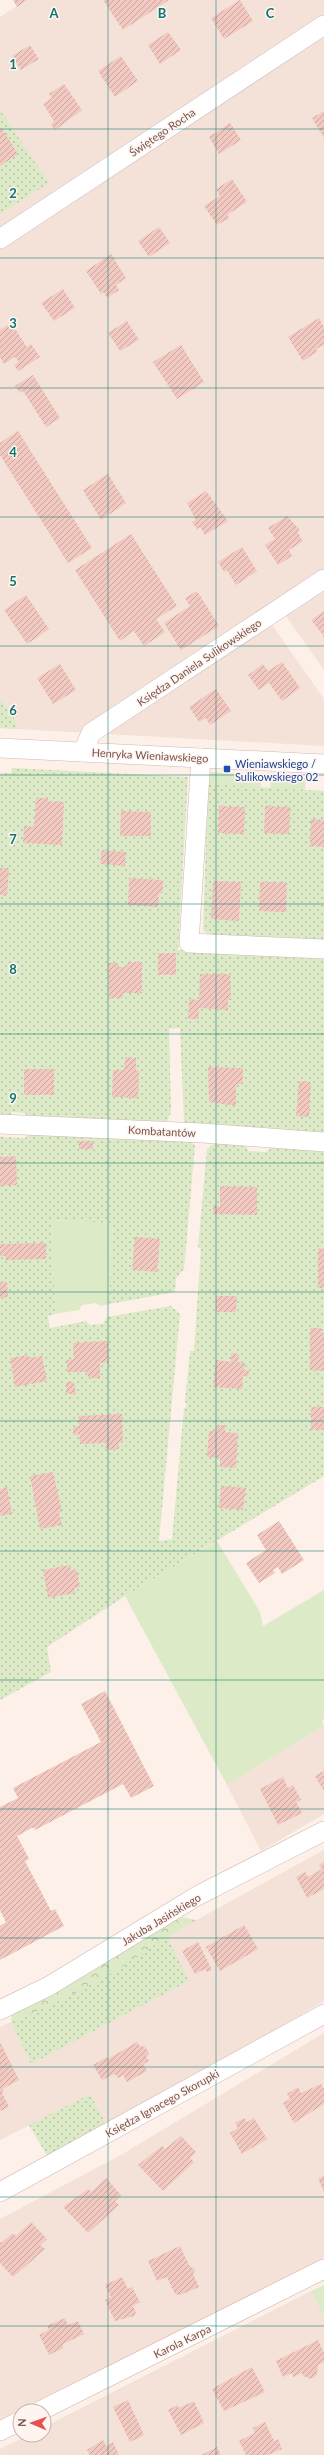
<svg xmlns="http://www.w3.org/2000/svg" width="324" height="2455" viewBox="0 0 324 2455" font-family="Lato,sans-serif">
<defs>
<pattern id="forest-crowns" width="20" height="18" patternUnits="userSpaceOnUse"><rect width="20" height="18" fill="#ddeac7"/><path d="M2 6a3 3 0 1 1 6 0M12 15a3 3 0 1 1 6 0" fill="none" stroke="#b8c0a4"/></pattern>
<pattern id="garden-dots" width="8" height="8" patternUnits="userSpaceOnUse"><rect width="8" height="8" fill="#ddeac7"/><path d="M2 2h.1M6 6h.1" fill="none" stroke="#b8c0a4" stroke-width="1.8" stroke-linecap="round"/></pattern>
<pattern id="building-hatch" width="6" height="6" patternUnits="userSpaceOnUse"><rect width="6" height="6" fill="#f1c9c1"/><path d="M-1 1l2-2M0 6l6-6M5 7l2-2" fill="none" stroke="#c8a69f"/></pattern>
</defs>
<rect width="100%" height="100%" fill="#fcf0e9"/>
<!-- residential -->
<g fill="#f4e1d7">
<polygon points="26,0 324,0 324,570 263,612 324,699 324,746 0,728 0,17"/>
<polygon points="324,587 324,670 286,616"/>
<polygon points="324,1726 324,1814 261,1851 227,1785"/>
<polygon points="324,1850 324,2001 108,2128 90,2094 0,2140 0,2027 11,2022 31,2064 189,1981 167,1936"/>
<polygon points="324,2033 324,2260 0,2419 0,2219 121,2155"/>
<polygon points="311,2291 324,2318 324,2455 0,2455 0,2449 28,2435 44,2435 44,2427"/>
</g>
<!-- grass -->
<g fill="#ddeac7">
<polygon points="210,772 260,775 261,788 208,784 207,776"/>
<polygon points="275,776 306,778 305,790 270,788 271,778"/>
<polygon points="52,1220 113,1223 109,1304 101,1306 95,1303 82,1305 79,1310 55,1314"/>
<polygon points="217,1541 260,1612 263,1626 324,1590 324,1719 322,1721 324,1726 227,1785 125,1596"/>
<polygon points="324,2285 324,2318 311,2291"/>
</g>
<!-- forest -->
<path fill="url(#forest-crowns)" d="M 178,1916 L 196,1920 C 174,1932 155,1947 134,1960 C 96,1986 53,2005 11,2022 L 12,2013 Z"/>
<!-- garden -->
<g fill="url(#garden-dots)">
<polygon points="0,110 49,183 0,214"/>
<polygon points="0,698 14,718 17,729 0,728"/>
<polygon points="12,768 188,777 178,950 324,956 324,1137 186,1125 184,1122 180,1028 169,1029 171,1112 164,1127 29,1119 25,1113 11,1112 11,1118 0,1118 0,773 11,773"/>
<polygon points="208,784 324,791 324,941 211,937 203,930"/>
<polygon points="27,1131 190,1140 195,1146 184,1269 176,1278 175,1292 109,1304 113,1223 52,1220 55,1314 48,1316 50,1328 86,1321 90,1325 103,1324 107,1317 171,1306 180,1314 159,1541 172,1539 184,1408 187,1407 185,1401 190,1351 194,1351 201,1248 198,1248 207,1149 217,1141 245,1143 248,1151 266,1152 275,1145 324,1147 324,1476 125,1596 47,1647 51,1672 0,1700 0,1135 2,1137 26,1138"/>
<path d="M 167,1936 L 189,1981 L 31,2064 L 11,2022 C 67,2000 119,1972 167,1936 Z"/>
<polygon points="90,2094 108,2128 49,2159 29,2125"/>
</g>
<!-- building -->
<g fill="url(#building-hatch)">
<polygon points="13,0 27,0 17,7"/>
<polygon points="103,0 169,0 123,30"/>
<polygon points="240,0 253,21 224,39 211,18"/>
<polygon points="168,32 181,50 160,64 148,45"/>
<polygon points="30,45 39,59 21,70 12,56"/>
<polygon points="121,56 138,81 115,97 98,71"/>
<polygon points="64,84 82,110 55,130 51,125 54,121 43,104 52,98 49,94"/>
<polygon points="324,111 324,138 312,118"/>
<polygon points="230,123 241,140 219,154 209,137"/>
<polygon points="1,127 18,154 0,166 0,128"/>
<polygon points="232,179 247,202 227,215 229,218 217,225 204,206 220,196 216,189"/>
<polygon points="159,227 170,243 149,257 138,241"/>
<polygon points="111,254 126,278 116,285 119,290 107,298 103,292 101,294 86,271"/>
<polygon points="63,289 75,308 54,321 41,303"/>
<polygon points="319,318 324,327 324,345 316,349 317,352 303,361 288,337"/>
<polygon points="127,321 139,340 120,351 108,333"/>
<polygon points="11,323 27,347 31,344 40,357 18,371 14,365 19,362 15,357 4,364 0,357 0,330"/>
<polygon points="181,345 204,382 177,399 153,362"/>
<polygon points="33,375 60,418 46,427 23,391 20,393 15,386"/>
<polygon points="18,431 92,548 68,563 0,455 0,443"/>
<polygon points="108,474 126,503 101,520 83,490"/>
<polygon points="206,491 228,521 205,535 200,527 197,529 192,522 196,520 187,503"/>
<polygon points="287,516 299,529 298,533 303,541 289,550 292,556 278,565 265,545 275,539 268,528"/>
<polygon points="131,534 177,606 156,619 165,632 144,646 134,631 120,641 75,570"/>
<polygon points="242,547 257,571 236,585 227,570 224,572 218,562"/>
<polygon points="197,591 219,626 181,650 164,623 190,606 185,598"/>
<polygon points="26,595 49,629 27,644 4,610"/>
<polygon points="324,611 324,639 323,635 311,620"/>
<polygon points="282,662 300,688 282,701 269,683 259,690 248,675 263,664 268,671"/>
<polygon points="60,664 76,690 53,704 37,678"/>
<polygon points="216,689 231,711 210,725 206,718 199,722 189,707"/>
<polygon points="36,798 48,798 48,801 64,802 62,845 23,843 24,826 34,827"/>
<polygon points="219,806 245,807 244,834 218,833"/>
<polygon points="265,806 290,807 289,834 264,833"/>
<polygon points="121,811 151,812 151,836 120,836"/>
<polygon points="311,819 324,820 324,847 310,846"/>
<polygon points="102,850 126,852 125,866 100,864"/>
<polygon points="0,868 9,868 7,896 0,895"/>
<polygon points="129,878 163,880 163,893 159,893 158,907 128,905"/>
<polygon points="213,881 241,882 239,921 211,919"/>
<polygon points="260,882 287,882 286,912 259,911"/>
<rect x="158" y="953" width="18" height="22"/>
<polygon points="128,962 142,962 142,993 123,993 123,998 109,998 108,963 118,963 118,967 127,967"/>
<polygon points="200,974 230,974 231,1000 228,1000 228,1010 199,1008 199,1019 188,1019 189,999 199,1000"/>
<polygon points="125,1057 136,1058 136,1070 139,1070 138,1098 112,1097 113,1070 124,1070"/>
<polygon points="208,1067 243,1068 243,1084 236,1084 236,1106 209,1102"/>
<rect x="24" y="1069" width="30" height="26"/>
<polygon points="299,1081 311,1082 309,1117 296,1116"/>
<rect x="79" y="1141" width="14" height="8"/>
<polygon points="16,1156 17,1185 0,1186 0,1157"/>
<polygon points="220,1186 257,1187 257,1215 213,1214 213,1206 220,1206"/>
<polygon points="135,1237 160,1239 157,1272 132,1270"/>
<polygon points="46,1243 46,1259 6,1260 5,1256 0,1256 0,1244"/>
<polygon points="318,1248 324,1249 324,1288 318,1288"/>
<polygon points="7,1282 8,1297 0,1298 0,1283"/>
<polygon points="216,1296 237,1296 236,1312 216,1312"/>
<polygon points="310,1328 321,1328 322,1333 324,1333 324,1371 310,1370"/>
<polygon points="108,1341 109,1363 100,1363 100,1378 88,1378 87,1372 67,1372 67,1360 74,1359 73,1343"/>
<polygon points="231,1353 239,1354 238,1362 245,1363 244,1370 249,1371 248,1377 243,1376 242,1389 213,1387 216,1360 231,1362"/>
<polygon points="28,1355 29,1358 42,1356 47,1381 15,1387 10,1358"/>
<polygon points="66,1382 74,1382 76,1394 66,1394"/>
<rect x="311" y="1407" width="13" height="23"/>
<polygon points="122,1414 123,1442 119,1442 119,1449 106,1450 105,1443 80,1444 79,1434 73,1435 73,1427 79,1426 78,1416"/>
<polygon points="217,1425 226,1425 225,1432 238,1433 236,1468 220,1467 220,1458 207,1457 209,1431 216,1431"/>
<polygon points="53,1472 62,1511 59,1512 62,1525 40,1529 30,1476"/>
<polygon points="221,1486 246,1488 243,1510 219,1508"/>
<polygon points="7,1487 12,1514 0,1516 0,1489"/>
<polygon points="279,1521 304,1560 282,1574 278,1567 273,1570 275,1573 259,1583 246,1563 266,1550 257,1535"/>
<polygon points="70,1565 71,1571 77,1570 80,1587 74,1588 75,1593 48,1598 43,1570"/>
<polygon points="105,1691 154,1786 131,1798 123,1784 35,1830 34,1827 17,1836 29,1859 25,1861 51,1911 55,1909 64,1926 0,1960 0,1926 6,1922 0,1910 0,1807 18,1798 13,1788 101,1742 81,1704"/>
<polygon points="324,1771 324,1791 315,1776"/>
<polygon points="283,1777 288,1788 293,1785 301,1800 296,1802 302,1813 278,1825 260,1789"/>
<polygon points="324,1862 324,1889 307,1898 296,1877 305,1872 308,1877 322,1869 319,1865"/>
<polygon points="244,1925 258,1949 220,1971 206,1947"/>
<polygon points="198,1942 212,1970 207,1972 205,1969 195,1974 182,1951"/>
<polygon points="0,2042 19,2080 4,2088 2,2093 9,2107 0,2111"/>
<polygon points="137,2042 140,2046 145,2047 149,2053 146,2056 149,2061 143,2064 147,2071 127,2082 123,2075 118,2078 115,2074 102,2080 93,2065 107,2057 108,2059"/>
<polygon points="321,2084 324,2089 324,2104 294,2123 283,2103 290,2099 287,2094 298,2087 301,2093"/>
<polygon points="244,2118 247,2122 254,2118 267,2139 242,2154 230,2133 238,2128 235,2123"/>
<polygon points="181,2136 196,2152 190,2158 194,2162 163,2191 138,2165 162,2146 165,2149"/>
<polygon points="324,2175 324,2192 318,2179"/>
<polygon points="106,2178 121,2195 115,2201 119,2205 88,2233 63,2207 88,2189 91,2192"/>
<polygon points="31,2222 47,2239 40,2245 45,2249 13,2277 0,2263 0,2242 1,2243 13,2233 16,2236"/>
<polygon points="180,2246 189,2265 195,2270 193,2274 199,2287 180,2295 175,2294 167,2277 157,2281 148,2261"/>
<polygon points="122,2277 128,2289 132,2287 140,2302 133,2306 136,2312 134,2316 115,2321 105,2300 111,2297 105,2285"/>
<polygon points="65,2318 68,2325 78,2321 84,2334 63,2344 63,2348 49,2355 39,2335 49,2330 47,2326"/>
<polygon points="318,2340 324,2353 324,2362 318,2365 317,2375 311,2379 303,2376 302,2373 293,2377 292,2373 283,2377 276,2361"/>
<polygon points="252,2367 265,2392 224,2411 212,2389"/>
<polygon points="128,2400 144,2435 130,2442 113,2407"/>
<polygon points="194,2401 204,2423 181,2435 168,2410 177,2405 179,2408"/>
<polygon points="265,2422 274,2441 278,2439 282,2449 268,2455 246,2455 239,2441 255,2433 253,2428"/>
<polygon points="103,2440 106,2446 113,2442 119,2455 90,2455 87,2450"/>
<polygon points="217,2447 221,2455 201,2455"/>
</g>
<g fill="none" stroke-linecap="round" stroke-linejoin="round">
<!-- minor casing -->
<g stroke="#d1b8b1" stroke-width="20">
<g id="minor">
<polyline points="0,239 324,25"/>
<polyline points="0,748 324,764"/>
<polyline points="83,752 91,733 324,579"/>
<polyline points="201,758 189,943 324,949"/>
<polyline points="0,1124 202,1133 324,1142"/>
<polyline points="0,2010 49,1986 197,1896 324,1831"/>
<polyline points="0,2192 324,2014"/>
<polyline points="40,2411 324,2269"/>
<polyline points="0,2431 20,2421"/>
</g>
</g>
<!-- minor -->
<use href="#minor" stroke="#fff" stroke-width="19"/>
</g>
<!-- grid -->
<path fill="none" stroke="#0f766e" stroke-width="1" stroke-opacity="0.55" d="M 108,0 L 108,2455M 216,0 L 216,2455M 0,129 L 324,129M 0,258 L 324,258M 0,388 L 324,388M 0,517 L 324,517M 0,646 L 324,646M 0,775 L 324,775M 0,904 L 324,904M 0,1034 L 324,1034M 0,1163 L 324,1163M 0,1292 L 324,1292M 0,1421 L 324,1421M 0,1551 L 324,1551M 0,1680 L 324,1680M 0,1809 L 324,1809M 0,1938 L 324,1938M 0,2067 L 324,2067M 0,2197 L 324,2197M 0,2326 L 324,2326"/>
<!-- markers -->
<rect fill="#1a4fb4" stroke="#fff5f0" stroke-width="1.5" x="223" y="765" width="8" height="8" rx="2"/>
<g text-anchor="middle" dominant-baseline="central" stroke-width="3" stroke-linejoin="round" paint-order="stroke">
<!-- street labels -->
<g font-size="11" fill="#77524c" stroke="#fff5f0">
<text transform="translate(162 132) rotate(-34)">Świętego Rocha</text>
<text transform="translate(199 662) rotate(-34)">Księdza Daniela Sulikowskiego</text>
<text transform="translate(150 755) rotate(3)">Henryka Wieniawskiego</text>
<text transform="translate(162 1131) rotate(3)">Kombatantów</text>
<text transform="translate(161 1919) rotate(-31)">Jakuba Jasińskiego</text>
<text transform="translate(162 2103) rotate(-29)">Księdza Ignacego Skorupki</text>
<text transform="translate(182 2341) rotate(-26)">Karola Karpa</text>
</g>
<!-- transit labels -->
<g font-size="11" fill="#164399" stroke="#fff5f0" text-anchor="start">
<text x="235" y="763">Wieniawskiego /<tspan x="235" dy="13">Sulikowskiego 02</tspan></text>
</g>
</g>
<g font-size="13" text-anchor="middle" font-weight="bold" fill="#0f766e" stroke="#fff5f0" stroke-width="3" stroke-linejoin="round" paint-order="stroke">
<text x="54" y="18">A</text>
<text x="162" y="18">B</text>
<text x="270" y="18">C</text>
<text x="13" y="69">1</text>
<text x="13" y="198">2</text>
<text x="13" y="328">3</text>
<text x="13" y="457">4</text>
<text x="13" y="586">5</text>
<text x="13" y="715">6</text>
<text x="13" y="844">7</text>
<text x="13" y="974">8</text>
<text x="13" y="1103">9</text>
</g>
<!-- north arrow -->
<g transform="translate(32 2423) rotate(272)"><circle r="19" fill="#fff5f0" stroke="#c9b4ae"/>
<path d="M0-3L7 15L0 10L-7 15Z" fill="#e45151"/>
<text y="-6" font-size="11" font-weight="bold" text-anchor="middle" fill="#77524c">N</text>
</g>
</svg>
